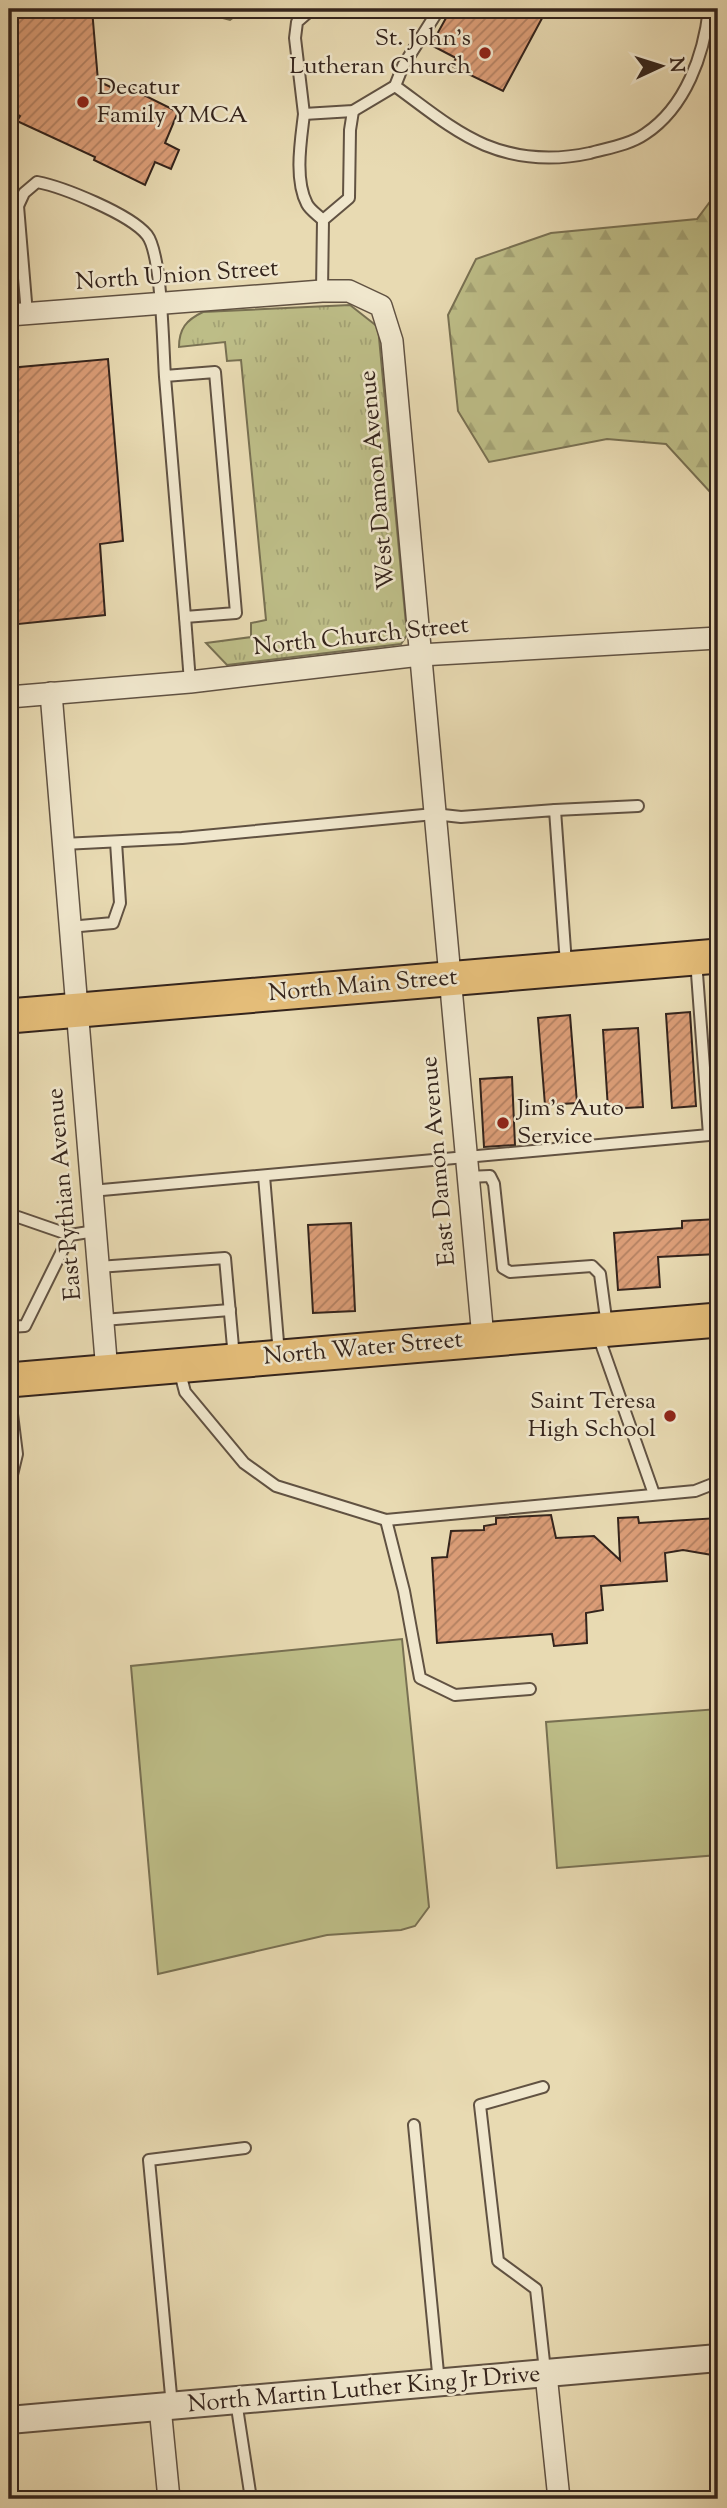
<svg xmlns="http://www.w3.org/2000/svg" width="727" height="2508" viewBox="0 0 727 2508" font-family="'Sorts Mill Goudy',serif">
<defs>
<pattern id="grass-tufts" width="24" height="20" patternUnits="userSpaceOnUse" patternTransform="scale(1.75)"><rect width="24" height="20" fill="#bdbd87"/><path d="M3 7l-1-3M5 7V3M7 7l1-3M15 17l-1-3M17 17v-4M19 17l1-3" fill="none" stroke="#a3a274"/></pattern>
<pattern id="forest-firs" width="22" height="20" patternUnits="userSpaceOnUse" patternTransform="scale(1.75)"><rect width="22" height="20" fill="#bdbd87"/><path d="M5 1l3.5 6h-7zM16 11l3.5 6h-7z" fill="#a3a274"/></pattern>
<pattern id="building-hatch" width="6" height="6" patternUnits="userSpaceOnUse" patternTransform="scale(1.75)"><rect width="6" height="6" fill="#db9d77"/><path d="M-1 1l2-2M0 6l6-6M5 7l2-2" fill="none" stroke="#b28061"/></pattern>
</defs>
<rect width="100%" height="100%" fill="#e8dab2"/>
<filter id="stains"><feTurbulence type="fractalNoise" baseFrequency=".00286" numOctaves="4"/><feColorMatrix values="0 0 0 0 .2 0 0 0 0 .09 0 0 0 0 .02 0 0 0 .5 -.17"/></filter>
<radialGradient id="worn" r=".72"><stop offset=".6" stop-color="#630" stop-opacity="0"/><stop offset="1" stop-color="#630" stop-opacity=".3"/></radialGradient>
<!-- grass -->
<path fill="url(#grass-tufts)" stroke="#787052" stroke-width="2" d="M 350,305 L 378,327 L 407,635 L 401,644 L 227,665 L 206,643 L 251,637 L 251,623 L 266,620 L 241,360 L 227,361 L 225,342 L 179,347 C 179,329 186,320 203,312 Z"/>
<!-- forest -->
<g fill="url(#forest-firs)" stroke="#787052" stroke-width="2">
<polygon points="189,9 245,9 230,20"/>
<polygon points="718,191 718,493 711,493 666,444 607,439 489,462 458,411 448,315 476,259 551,233 697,219"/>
</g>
<!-- park -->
<g fill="#bdbd87" stroke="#787052" stroke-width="2">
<polygon points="402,1639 429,1907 415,1926 401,1930 327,1935 158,1974 131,1666"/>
<polygon points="718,1709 718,1855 557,1868 546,1722"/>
</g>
<!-- building -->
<g fill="url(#building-hatch)" stroke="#34241c" stroke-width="2">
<polygon points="9,9 92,9 98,81 125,94 128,87 178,112 165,143 179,150 171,169 155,162 145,185 94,160 95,157 17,121 20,116 9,109"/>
<polygon points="451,9 547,9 503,91 452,66 456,58 431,45"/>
<polygon points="108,359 123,541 100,544 105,615 9,625 9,368"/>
<polygon points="690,1012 696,1106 672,1108 666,1014"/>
<polygon points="570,1015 577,1103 545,1105 538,1018"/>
<polygon points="638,1028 643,1107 608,1109 603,1030"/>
<polygon points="512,1077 515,1145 484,1147 480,1079"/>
<polygon points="718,1219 718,1254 658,1257 660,1287 618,1290 614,1233 682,1228 682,1221"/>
<polygon points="351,1223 355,1311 313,1313 308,1225"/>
<polygon points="551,1515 556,1538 594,1536 620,1560 618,1518 638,1517 639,1523 718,1518 718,1556 683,1550 665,1553 667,1581 601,1586 603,1610 586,1613 587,1643 554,1646 552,1634 437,1643 432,1558 447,1557 451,1531 484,1530 484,1526 496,1524 496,1518"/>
</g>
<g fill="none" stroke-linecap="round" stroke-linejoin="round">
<!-- service casing -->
<g stroke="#615242" stroke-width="14">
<g id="service">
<polyline points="312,9 297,22 295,38 304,114 353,111 395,86 403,66 439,9"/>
<path d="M 395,86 C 423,106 452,131 485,145 C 519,159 553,161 590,153 C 608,148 629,145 645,134 C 686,107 704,54 709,9"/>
<path d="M 304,114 C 301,140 294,179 307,204 C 310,210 318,215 323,220"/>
<polyline points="9,202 18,206 27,314"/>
<path d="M 18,206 L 24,193 L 37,182 C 63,187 130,214 147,235 C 162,254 163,348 165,377 C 172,457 178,537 185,617 L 236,613 L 215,372 L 165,376"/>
<polyline points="322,291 323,220 349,198 350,130 353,111"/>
<polyline points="185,617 190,682"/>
<polyline points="555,810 638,806"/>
<polyline points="63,844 182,838 434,814 461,817 555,810 566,964"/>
<polyline points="69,927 113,923 120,903 116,842"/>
<polyline points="264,1176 279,1354"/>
<polyline points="467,1177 490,1176 494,1184 503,1268 510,1272 592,1266 600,1274 607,1326"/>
<polyline points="91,1191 709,1135 696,960"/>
<polyline points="9,1218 18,1217 70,1235 95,1231"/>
<polyline points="98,1267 225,1258 234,1358"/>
<polyline points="103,1320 230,1310"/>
<polyline points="9,1327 25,1326 70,1235"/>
<polyline points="598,1335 654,1494"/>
<polyline points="179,1369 185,1392 244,1463 276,1486 386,1520 695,1491 718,1482"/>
<polyline points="9,1390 17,1454 9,1487"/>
<polyline points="386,1520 404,1591 420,1678 455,1695 530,1689"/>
<polyline points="543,2087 480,2105 498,2261 536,2289 545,2371"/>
<polyline points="414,2125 439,2383"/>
<polyline points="236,2401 251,2499"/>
<polyline points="172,2406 149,2160 245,2148"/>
</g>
</g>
<!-- minor casing -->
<g stroke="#615242" stroke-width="24">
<g id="minor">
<polyline points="9,315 322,291 349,291 381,306 392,341 483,1338"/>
<polyline points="51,693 107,1372"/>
<polyline points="9,697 190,682 420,655 718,638"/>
<polyline points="546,2374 559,2499"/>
<polyline points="160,2407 169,2499"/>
</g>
</g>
<!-- tertiary casing -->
<g stroke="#615242" stroke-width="30">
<polyline id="tertiary" points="9,2420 718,2358"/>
</g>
<!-- primary casing -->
<g stroke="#34241c" stroke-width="37">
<g id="primary">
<polyline points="9,1016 718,956"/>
<polyline points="9,1380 718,1320"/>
</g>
</g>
<!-- service -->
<use href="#service" stroke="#f0e7cd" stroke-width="10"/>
<!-- minor -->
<use href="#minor" stroke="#f0e7cd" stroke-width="21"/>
<!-- tertiary -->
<use href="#tertiary" stroke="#f0e7cd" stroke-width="26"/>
<!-- primary -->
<use href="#primary" stroke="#e4bd79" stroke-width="33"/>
</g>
<!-- markers -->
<g fill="#8f2418" stroke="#f0e7cd" stroke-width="2.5">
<circle cx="485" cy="53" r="7"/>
<circle cx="83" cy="102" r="7"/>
<circle cx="503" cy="1123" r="7"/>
<circle cx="670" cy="1416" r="7"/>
</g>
<g text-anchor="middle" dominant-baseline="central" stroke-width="5" stroke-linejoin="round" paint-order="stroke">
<!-- poi labels -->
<g font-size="24" fill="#34241c" stroke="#f0e7cd" text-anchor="end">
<text x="471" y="39">St. John's<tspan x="471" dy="28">Lutheran Church</tspan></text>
<text x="97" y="88" text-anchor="start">Decatur<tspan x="97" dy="28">Family YMCA</tspan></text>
<text x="517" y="1109" text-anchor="start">Jim's Auto<tspan x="517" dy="28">Service</tspan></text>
<text x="656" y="1402">Saint Teresa<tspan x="656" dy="28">High School</tspan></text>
</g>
<!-- street labels -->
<g font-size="24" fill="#34241c" stroke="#f0e7cd">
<text transform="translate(177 276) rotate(-4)">North Union Street</text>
<text transform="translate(378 480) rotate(-95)">West Damon Avenue</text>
<text transform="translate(361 637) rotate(-6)">North Church Street</text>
<text transform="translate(363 986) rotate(-5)">North Main Street</text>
<text transform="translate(439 1161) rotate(-95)">East Damon Avenue</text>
<text transform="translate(65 1194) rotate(-95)">East Pythian Avenue</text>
<text transform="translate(363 1349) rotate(-5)">North Water Street</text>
<text transform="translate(364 2390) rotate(-5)">North Martin Luther King Jr Drive</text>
</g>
</g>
<!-- margin -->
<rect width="727" height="2508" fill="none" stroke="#e8dab2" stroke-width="35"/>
<rect x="10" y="10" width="706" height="2487" fill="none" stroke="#34241c" stroke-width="3.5"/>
<rect x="18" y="18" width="692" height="2473" fill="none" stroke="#34241c" stroke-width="2"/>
<!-- north arrow -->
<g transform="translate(661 66) rotate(86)" stroke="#f0e7cd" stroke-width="5" paint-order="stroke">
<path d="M0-5L12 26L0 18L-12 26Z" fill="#34241c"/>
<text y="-10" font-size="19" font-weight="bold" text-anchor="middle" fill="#34241c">N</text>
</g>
<rect width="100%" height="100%" filter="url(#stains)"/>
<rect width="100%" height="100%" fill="url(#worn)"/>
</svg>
